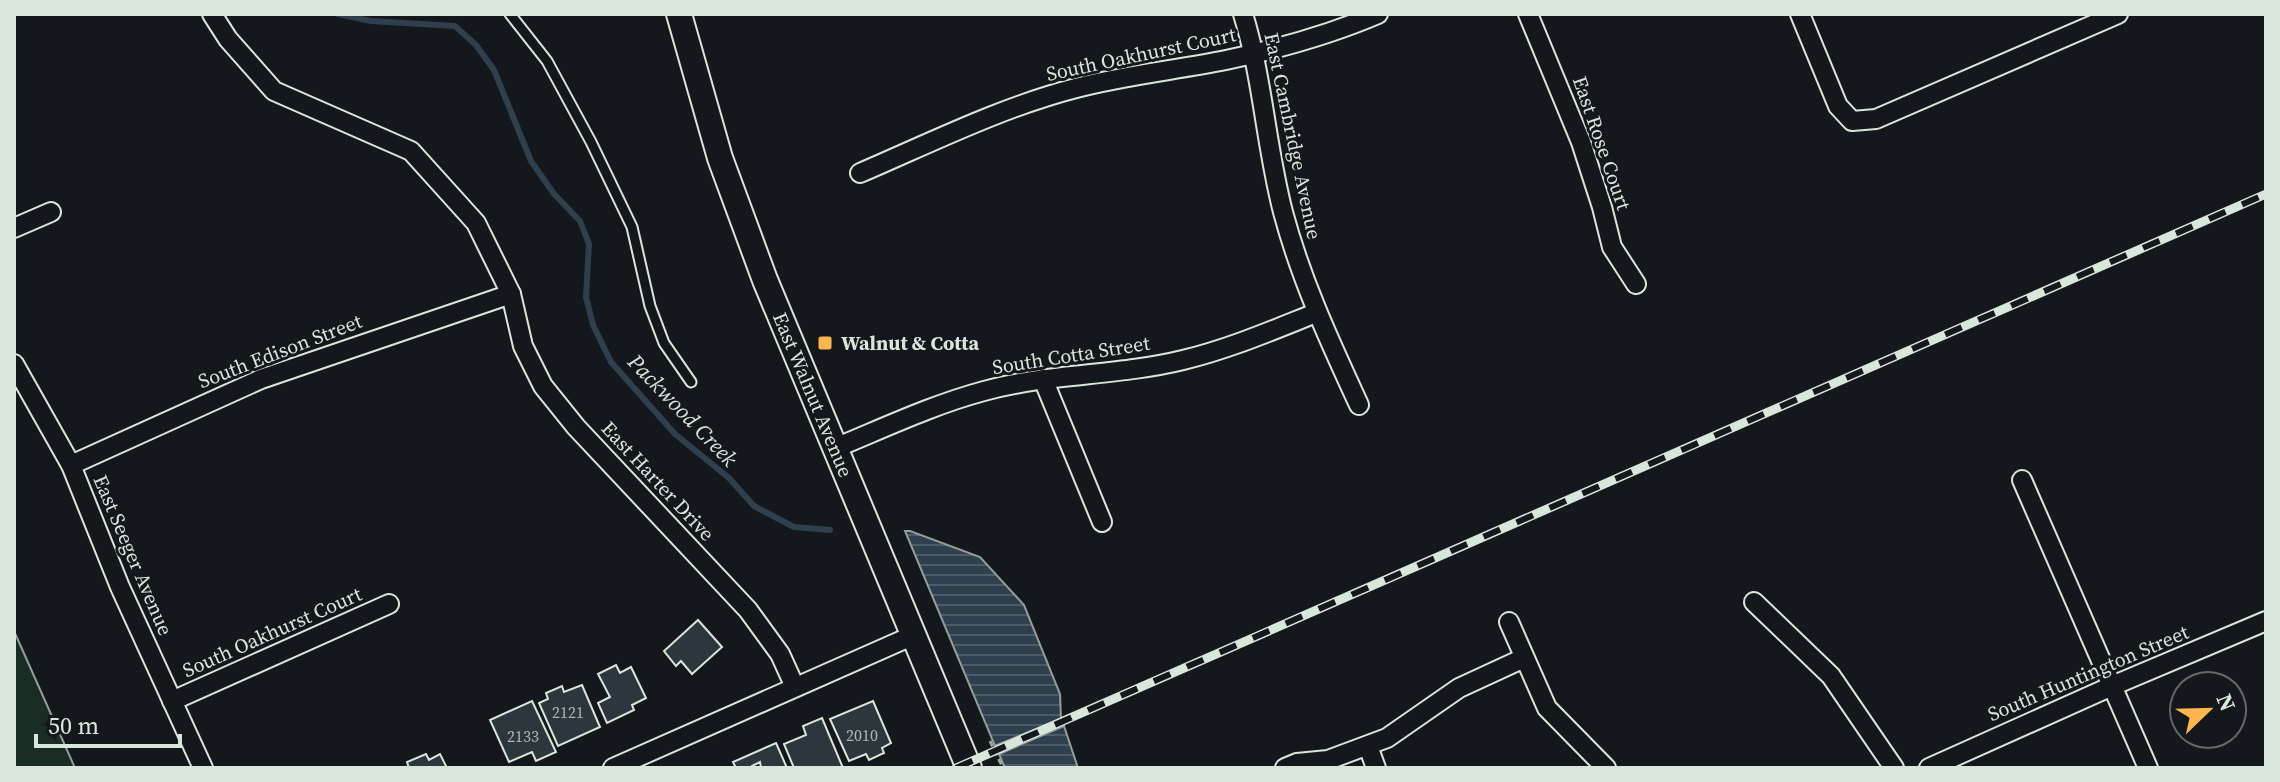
<svg xmlns="http://www.w3.org/2000/svg" width="2280" height="782" viewBox="0 0 2280 782" font-family="'Source Serif 4',serif">
<defs>
<pattern id="water-rules" width="6" height="5" patternUnits="userSpaceOnUse" patternTransform="scale(2)"><rect width="6" height="5" fill="#2f3f4d"/><path d="M0 2.5h6" fill="none" stroke="#4c5b66"/></pattern>
</defs>
<rect width="100%" height="100%" fill="#14181c"/>
<!-- green -->
<polygon fill="#1a2d24" stroke="#939e99" stroke-width="2" points="14,631 75,768 14,768"/>
<!-- water -->
<g fill="url(#water-rules)" stroke="#939e99" stroke-width="2">
<polygon points="905,531 910,531 980,557 1024,605 1060,694 1061,719 995,746"/>
<polygon points="1064,726 1078,768 1005,768 999,754"/>
</g>
<!-- pier -->
<polygon fill="#14181c" stroke="#939e99" stroke-width="2" points="1061,719 1064,725 999,754 997,750 1019,741 997,750 995,746"/>
<g fill="none" stroke-linecap="round" stroke-linejoin="round">
<!-- stream -->
<polyline stroke="#2f3f4d" stroke-width="6" points="338,14 371,21 455,26 476,45 494,70 531,161 554,194 580,221 589,244 586,297 593,325 611,362 675,434 729,478 754,506 794,527 830,530"/>
</g>
<!-- building -->
<g fill="#2c363c" stroke="#d8e6dc" stroke-width="2">
<polygon points="698,620 722,647 692,674 681,661 676,666 664,651"/>
<polygon points="616,665 620,673 631,667 646,698 632,705 634,710 607,723 598,703 610,697 598,674"/>
<polygon points="582,685 600,727 558,746 539,703 548,699 546,693 562,686 564,692"/>
<polygon points="532,701 556,752 536,761 532,752 509,762 490,720"/>
<polygon points="873,701 891,743 882,748 884,753 869,760 866,754 849,761 830,719"/>
<polygon points="822,718 843,768 794,768 784,744 806,735 803,726"/>
<polygon points="776,743 787,768 761,768 760,762 752,766 753,768 736,768 733,762"/>
<polygon points="426,754 429,760 440,754 447,768 409,768 407,762"/>
</g>
<g fill="none" stroke-linecap="round" stroke-linejoin="round">
<!-- lane casing -->
<g stroke="#d8e6dc" stroke-width="13">
<polyline id="lane" points="510,14 547,61 591,142 632,227 650,306 664,343 691,382"/>
</g>
<!-- street casing -->
<g stroke="#d8e6dc" stroke-width="22">
<g id="street">
<polyline points="212,14 228,39 274,91 411,151 476,223 511,294 523,346 543,386 576,427 748,610 780,654 795,687"/>
<path d="M 1243,14 C 1263,79 1266,147 1283,212 C 1301,280 1330,342 1359,405"/>
<polyline points="1528,14 1581,142 1602,207 1612,247 1636,284"/>
<polyline points="1800,14 1838,106 1852,121 1876,119 2118,14"/>
<path d="M 860,173 C 930,143 1002,107 1076,88 C 1125,75 1176,70 1226,60 C 1278,49 1329,35 1378,14"/>
<polyline points="14,228 51,212"/>
<polyline points="14,364 71,465 120,587 203,768"/>
<polyline points="1043,379 1102,522"/>
<path d="M 835,448 C 884,428 932,405 984,391 C 1049,373 1118,376 1183,360 C 1229,349 1273,330 1316,313"/>
<polyline points="71,465 261,379 511,294"/>
<polyline points="2022,480 2148,768"/>
<polyline points="1754,602 1831,676 1894,768"/>
<polyline points="1509,622 1547,708 1606,768"/>
<polyline points="172,701 389,604"/>
<polyline points="1368,746 1376,768"/>
<polyline points="613,768 914,635"/>
<polyline points="1285,768 1297,763 1328,760 1387,738 1459,688 1524,658"/>
<polyline points="1929,768 2112,686 2266,621"/>
</g>
</g>
<!-- secondary casing -->
<g stroke="#d8e6dc" stroke-width="28">
<g id="secondary">
<path id="s1" d="M 679,14 L 720,158 L 765,280 L 969,768"/>
</g>
</g>
<!-- path -->
<polyline stroke="#9da8a2" stroke-width="3" stroke-dasharray="6 4" stroke-linecap="butt" points="990,741 1003,768"/>
<!-- lane -->
<use href="#lane" stroke="#14181c" stroke-width="9"/>
<!-- street -->
<use href="#street" stroke="#14181c" stroke-width="18"/>
<!-- secondary -->
<use href="#secondary" stroke="#14181c" stroke-width="24"/>
<!-- rail casing -->
<g stroke="#d8e6dc" stroke-width="9">
<polyline id="rail" points="956,768 2266,194"/>
</g>
<!-- rail -->
<use href="#rail" stroke="#14181c" stroke-width="6" stroke-dasharray="18" stroke-linecap="butt"/>
</g>
<!-- markers -->
<rect fill="#ffb74d" stroke="#14181c" stroke-width="3" x="817" y="335" width="16" height="16" rx="4"/>
<g text-anchor="middle" dominant-baseline="central" stroke-width="6" stroke-linejoin="round" paint-order="stroke">
<!-- number labels -->
<g font-size="16" fill="#adbab4">
<text x="568" y="712">2121</text>
<text x="862" y="735">2010</text>
<text x="523" y="736">2133</text>
</g>
<!-- street labels -->
<g font-size="20" fill="#d8e6dc" stroke="#14181c">
<text transform="translate(1141 54) rotate(-12)">South Oakhurst Court</text>
<text transform="translate(1293 136) rotate(78)">East Cambridge Avenue</text>
<text transform="translate(1602 143) rotate(71)">East Rose Court</text>
<text transform="translate(280 351) rotate(-21)">South Edison Street</text>
<text transform="translate(1071 355) rotate(-9)">South Cotta Street</text>
<text stroke="none"><textPath href="#s1" startOffset="404">East Walnut Avenue</textPath></text>
<text transform="translate(658 481) rotate(47)">East Harter Drive</text>
<text transform="translate(133 555) rotate(67)">East Seeger Avenue</text>
<text transform="translate(272 632) rotate(-24)">South Oakhurst Court</text>
<text transform="translate(2088 673) rotate(-23)">South Huntington Street</text>
</g>
<!-- poi labels -->
<g font-size="20" font-weight="bold" fill="#d8e6dc" stroke="#14181c" text-anchor="start">
<text x="841" y="343">Walnut &amp; Cotta</text>
</g>
<!-- water labels -->
<g font-size="22" font-style="italic" fill="#d8e6dc" stroke="#14181c">
<text transform="translate(683 410) rotate(46)">Packwood Creek</text>
</g>
</g>
<!-- border -->
<rect width="2280" height="782" fill="none" stroke="#d8e6dc" stroke-width="32"/>
<!-- north arrow -->
<g transform="translate(2208 710) rotate(67)"><circle r="38" fill="#14181c" stroke="#626a69" stroke-width="2"/>
<path d="M0-6L14 30L0 20L-14 30Z" fill="#ffb74d"/>
<text y="-12" font-size="22" font-weight="bold" text-anchor="middle" fill="#d8e6dc">N</text>
</g>
<!-- scale -->
<path d="M36 734v12h144v-12" fill="none" stroke="#d8e6dc" stroke-width="4"/>
<text x="48" y="734" font-size="24" fill="#d8e6dc" stroke="#14181c" stroke-width="6" paint-order="stroke">50 m</text>
</svg>
